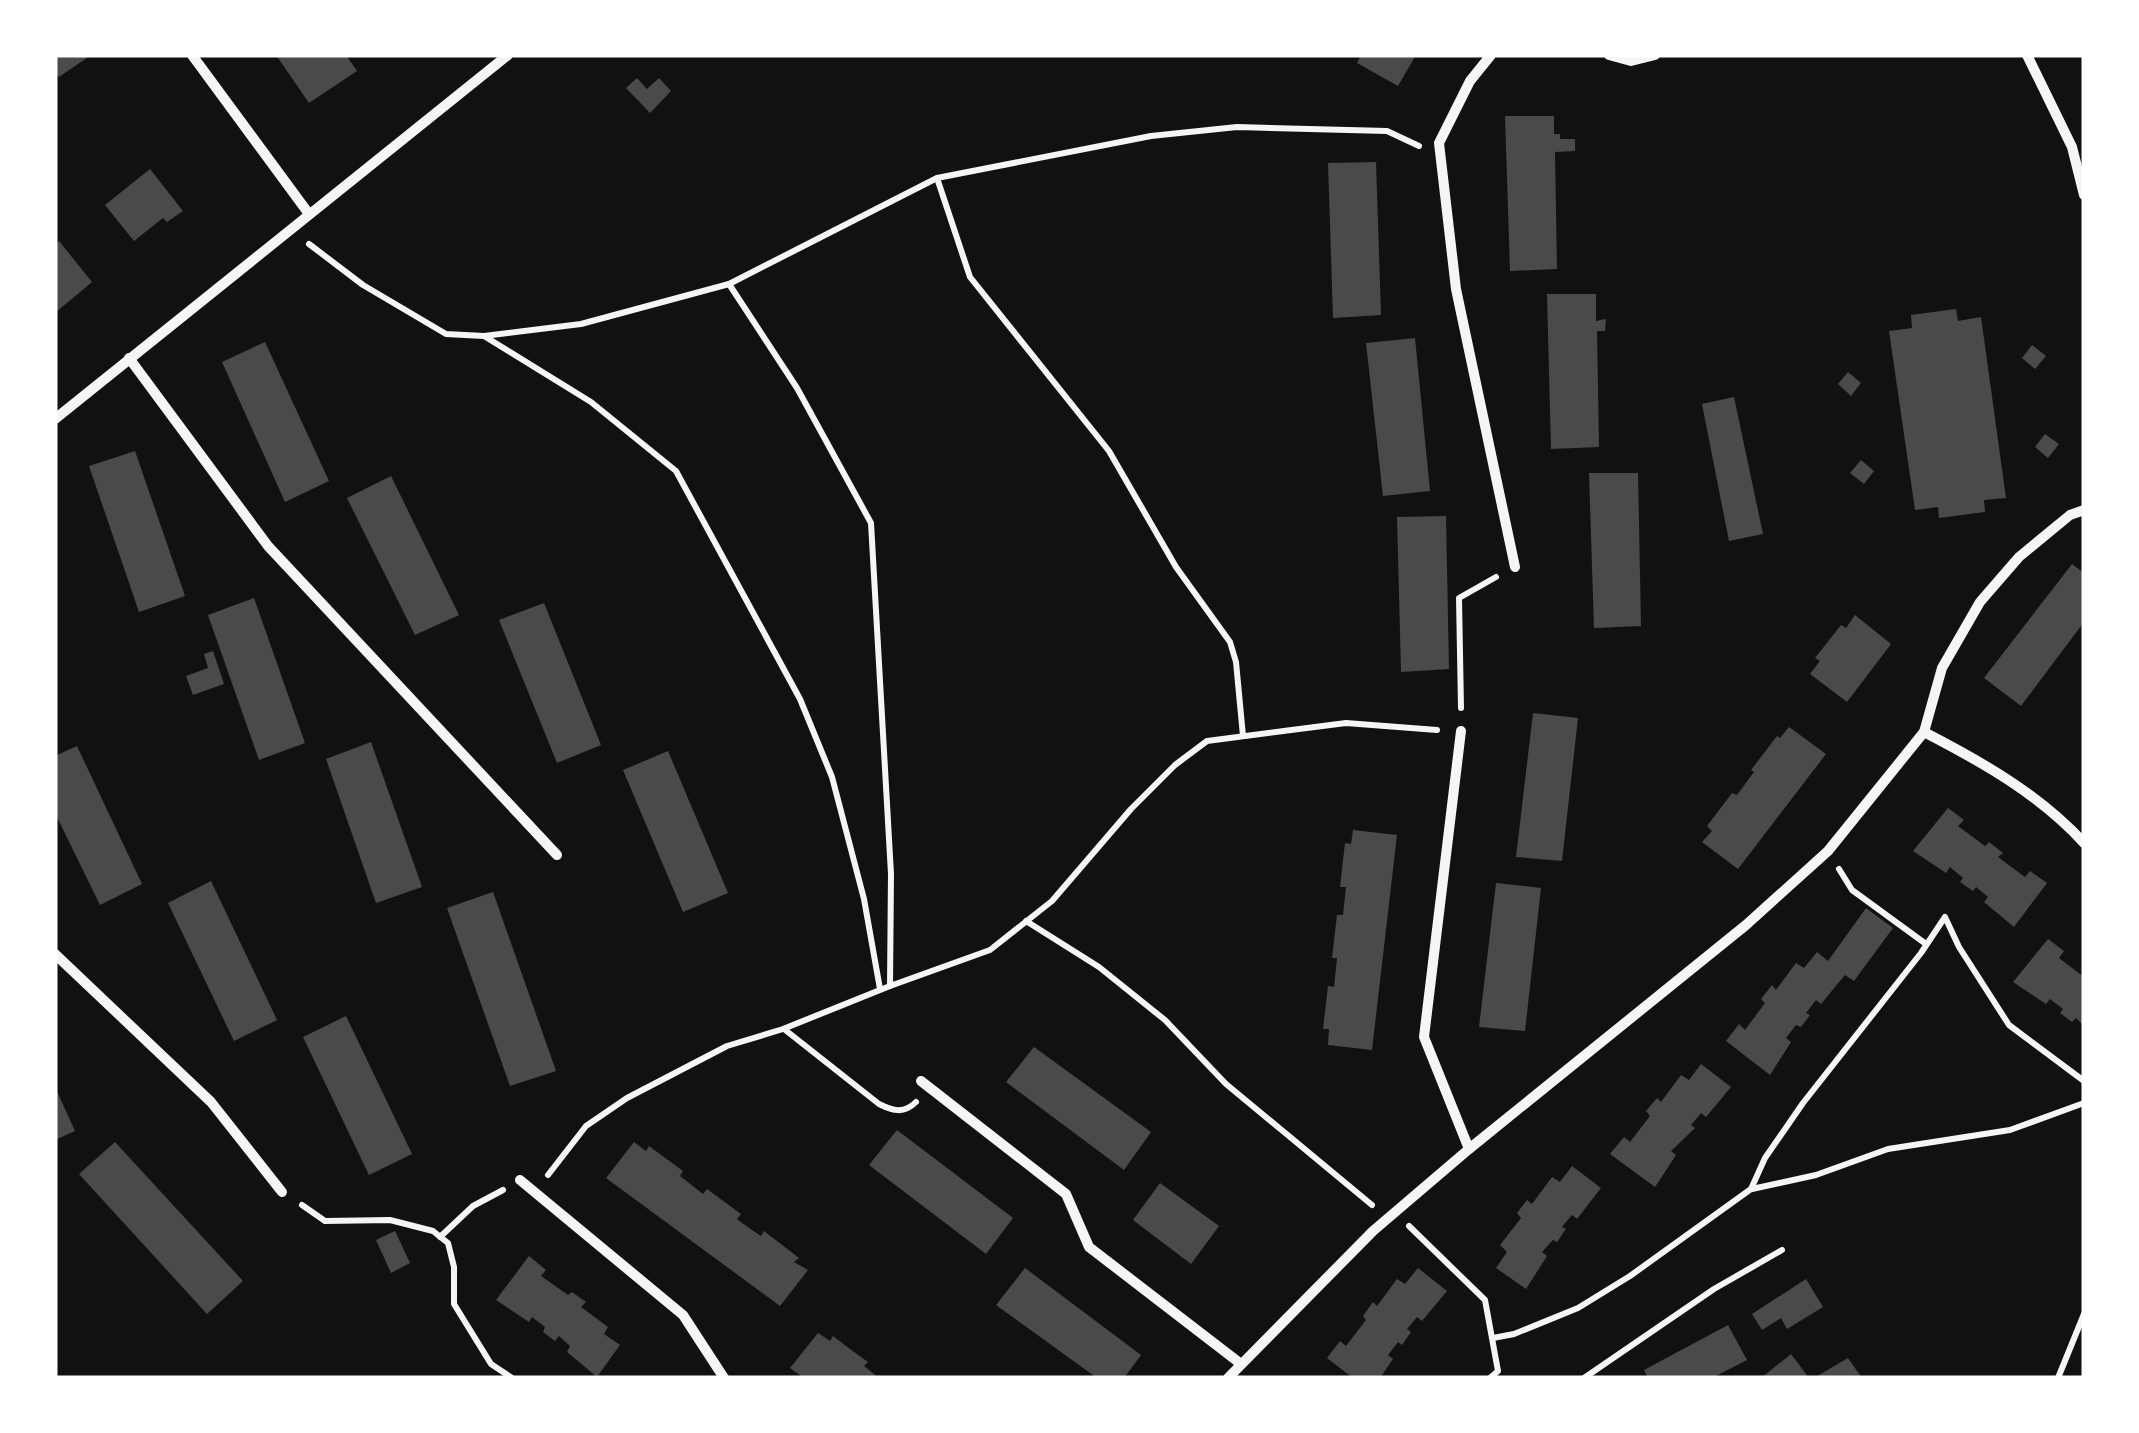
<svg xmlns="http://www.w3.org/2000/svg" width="2139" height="1433" viewBox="0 0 2139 1433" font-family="Commissioner,sans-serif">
<rect width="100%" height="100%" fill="#111"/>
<!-- building -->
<g fill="#4a4a4a">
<polygon points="55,55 91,55 59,77 55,72"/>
<polygon points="276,55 346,55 357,71 309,103"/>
<polygon points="1361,55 1416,55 1398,86 1357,63"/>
<polygon points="637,78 647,89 659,78 671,91 650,113 626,88"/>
<polygon points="1505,116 1554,116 1554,134 1560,134 1560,139 1575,139 1575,151 1555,152 1557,269 1510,271"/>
<polygon points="1376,162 1381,315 1333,318 1328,163"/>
<polygon points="150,169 183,211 167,222 163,218 134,241 105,205"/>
<polygon points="59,241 92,282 55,313 55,245"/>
<polygon points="1547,294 1596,294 1596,321 1606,319 1605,331 1597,331 1599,447 1551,449"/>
<polygon points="1956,309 1958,321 1981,317 2006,498 1984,500 1985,512 1939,518 1938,507 1915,510 1889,331 1912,328 1911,315"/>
<polygon points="1415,338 1430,491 1383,496 1366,343"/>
<polygon points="265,342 329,481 285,502 222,362"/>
<polygon points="2032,345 2046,356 2035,369 2022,358"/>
<polygon points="1848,372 1861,383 1851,396 1838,384"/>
<polygon points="1734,397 1763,534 1729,541 1702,404"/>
<polygon points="2045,434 2059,444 2048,458 2035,447"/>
<polygon points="135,451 185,596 139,612 89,466"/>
<polygon points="1861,460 1874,471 1864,484 1850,473"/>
<polygon points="1589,473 1638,473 1641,626 1594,628"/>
<polygon points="391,476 459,615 415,635 347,498"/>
<polygon points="1446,516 1449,669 1401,672 1397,517"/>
<polygon points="2072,564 2084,573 2084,622 2021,706 1984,678"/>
<polygon points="254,598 305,743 259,760 208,615"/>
<polygon points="544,603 601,745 557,763 499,620"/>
<polygon points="1855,615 1891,644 1847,702 1810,674 1820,661 1815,658 1841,625 1846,628"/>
<polygon points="213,651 224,684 193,695 186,676 208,668 204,654"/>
<polygon points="1533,713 1578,718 1562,861 1516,857"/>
<polygon points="1789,727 1826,754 1738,869 1702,842 1712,831 1707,826 1732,793 1737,795 1754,772 1751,770 1777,736 1780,738"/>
<polygon points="371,742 422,887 376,903 326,759"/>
<polygon points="77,746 142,884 100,905 55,813 55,756"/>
<polygon points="668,751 728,893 683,912 623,770"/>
<polygon points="1948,808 1964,820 1958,826 1985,846 1989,842 2003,853 1998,857 2025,877 2030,871 2047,883 2014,927 1984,902 1988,897 1976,887 1973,891 1960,882 1963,878 1950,867 1946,873 1913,851"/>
<polygon points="1353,830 1397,835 1372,1050 1328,1045 1329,1029 1323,1029 1328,986 1334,987 1337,958 1332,958 1337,915 1343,915 1346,887 1340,887 1345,843 1351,844"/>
<polygon points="211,881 277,1020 234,1041 168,903"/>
<polygon points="1496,883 1541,888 1525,1031 1479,1027"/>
<polygon points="493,892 556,1071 510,1086 447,908"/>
<polygon points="1866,908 1893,928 1854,981 1845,975 1821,1004 1816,1000 1806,1013 1810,1015 1801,1027 1796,1025 1786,1038 1791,1042 1770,1075 1726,1041 1739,1024 1745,1030 1765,1003 1761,999 1772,985 1776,990 1796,963 1804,968 1817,952 1828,961"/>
<polygon points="2048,939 2064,951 2059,958 2084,977 2084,1026 2076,1018 2072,1022 2060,1013 2063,1009 2050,999 2046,1004 2013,982"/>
<polygon points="346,1016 412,1154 369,1175 303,1037"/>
<polygon points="1034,1047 1151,1132 1124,1170 1006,1082"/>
<polygon points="1701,1064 1731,1087 1706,1117 1701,1113 1691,1125 1695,1128 1671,1151 1676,1155 1655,1187 1610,1154 1624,1137 1630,1142 1650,1116 1646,1111 1657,1098 1661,1102 1681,1075 1689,1080"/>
<polygon points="55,1087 75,1131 55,1140"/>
<polygon points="897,1130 1013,1218 986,1254 869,1165"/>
<polygon points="115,1142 243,1281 207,1314 79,1174"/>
<polygon points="634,1142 646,1151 649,1146 683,1171 680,1176 703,1194 707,1189 741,1214 737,1219 749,1228 761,1236 764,1231 799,1258 794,1262 808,1270 780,1306 606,1178"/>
<polygon points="1572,1166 1601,1188 1577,1219 1572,1215 1562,1227 1566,1229 1557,1242 1553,1240 1542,1252 1547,1256 1526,1289 1496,1268 1507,1252 1500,1245 1521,1218 1517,1213 1527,1200 1532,1204 1552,1177 1560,1182"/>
<polygon points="1160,1183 1219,1226 1191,1264 1133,1220"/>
<polygon points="395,1231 410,1263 391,1273 376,1240"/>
<polygon points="529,1256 546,1270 541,1276 568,1295 572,1292 586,1302 581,1307 608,1327 604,1334 620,1345 597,1377 567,1352 570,1346 559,1336 555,1341 543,1332 545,1327 532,1317 529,1322 496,1300"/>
<polygon points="1025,1268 1141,1355 1124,1378 1097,1378 996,1305"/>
<polygon points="1418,1268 1447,1291 1422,1321 1417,1317 1407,1329 1411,1332 1402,1345 1398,1342 1388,1355 1393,1359 1380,1378 1353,1378 1327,1358 1340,1341 1346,1346 1366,1320 1363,1316 1373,1302 1377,1306 1397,1279 1405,1284"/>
<polygon points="1806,1279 1823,1307 1787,1329 1781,1318 1762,1330 1752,1314"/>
<polygon points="1728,1325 1747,1360 1712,1378 1648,1378 1644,1370"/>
<polygon points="818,1333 830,1341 833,1336 850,1349 868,1362 864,1366 879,1378 804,1378 790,1368"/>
<polygon points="1791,1354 1809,1378 1761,1378"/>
<polygon points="1848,1358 1862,1378 1814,1378"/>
</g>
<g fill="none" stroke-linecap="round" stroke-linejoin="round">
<!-- path -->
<g stroke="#f5f5f5" stroke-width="6">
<polyline points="937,178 970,277 1109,451 1176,567 1230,642 1236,662 1243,736"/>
<polyline points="309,244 363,285 446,334 484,336 591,402 676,471 800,699 832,777 864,899 880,989"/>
<polyline points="729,284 937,178 1151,136 1237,127 1387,131 1419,146"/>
<polyline points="484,336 581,324 729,284 797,388 871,523 891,874 890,986 783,1029 727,1046 627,1098 586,1126 548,1175"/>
<polyline points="1461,708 1459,598 1496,577"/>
<polyline points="1839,869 1852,890 1926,944"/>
<polyline points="1026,921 1099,967 1165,1020 1226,1084 1372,1205"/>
<polyline points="890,986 990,950 1052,901 1131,809 1175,765 1207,741 1346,723 1437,730"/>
<path d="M 784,1029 L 879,1104 C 893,1111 904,1114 916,1102"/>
<polyline points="1752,1189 1816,1175 1888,1149 2010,1130 2084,1103"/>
<polyline points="302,1205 325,1221 390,1220 433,1231 448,1243 454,1267 454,1304 491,1364 512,1378"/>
<polyline points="1409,1226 1485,1300 1498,1371 1490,1378"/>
<polyline points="440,1237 473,1206 503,1190"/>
<polyline points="1493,1338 1514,1334 1578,1308 1630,1276 1751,1189 1765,1158 1803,1103 1921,953 1945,917 1959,947 2009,1025 2084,1081"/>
<polyline points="1584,1378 1714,1289 1782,1250"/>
<polyline points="2058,1378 2084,1314"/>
</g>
<!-- minor -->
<g stroke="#f5f5f5" stroke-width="10">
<polyline points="192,55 309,214"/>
<polyline points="1491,55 1470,81 1439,143 1456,289 1515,567"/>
<polyline points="1609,55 1631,61 1655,55"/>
<polyline points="2027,55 2072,147 2084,195"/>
<polyline points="129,358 268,546 557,855"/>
<polyline points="55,419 508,55"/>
<polyline points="1461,731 1424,1037 1469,1149"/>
<path d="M 1924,732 C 1982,762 2039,794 2084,843"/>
<polyline points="55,954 211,1102 282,1192"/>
<polyline points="921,1081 1066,1194 1089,1247 1241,1364"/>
<polyline points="520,1180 683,1315 724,1378"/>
<polyline points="1228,1378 1373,1231 1469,1149 1746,925 1828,851 1924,732 1942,668 1980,602 2019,557 2070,515 2084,510"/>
</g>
</g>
<!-- border -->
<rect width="2139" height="1433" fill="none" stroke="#ffffff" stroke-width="115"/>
</svg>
